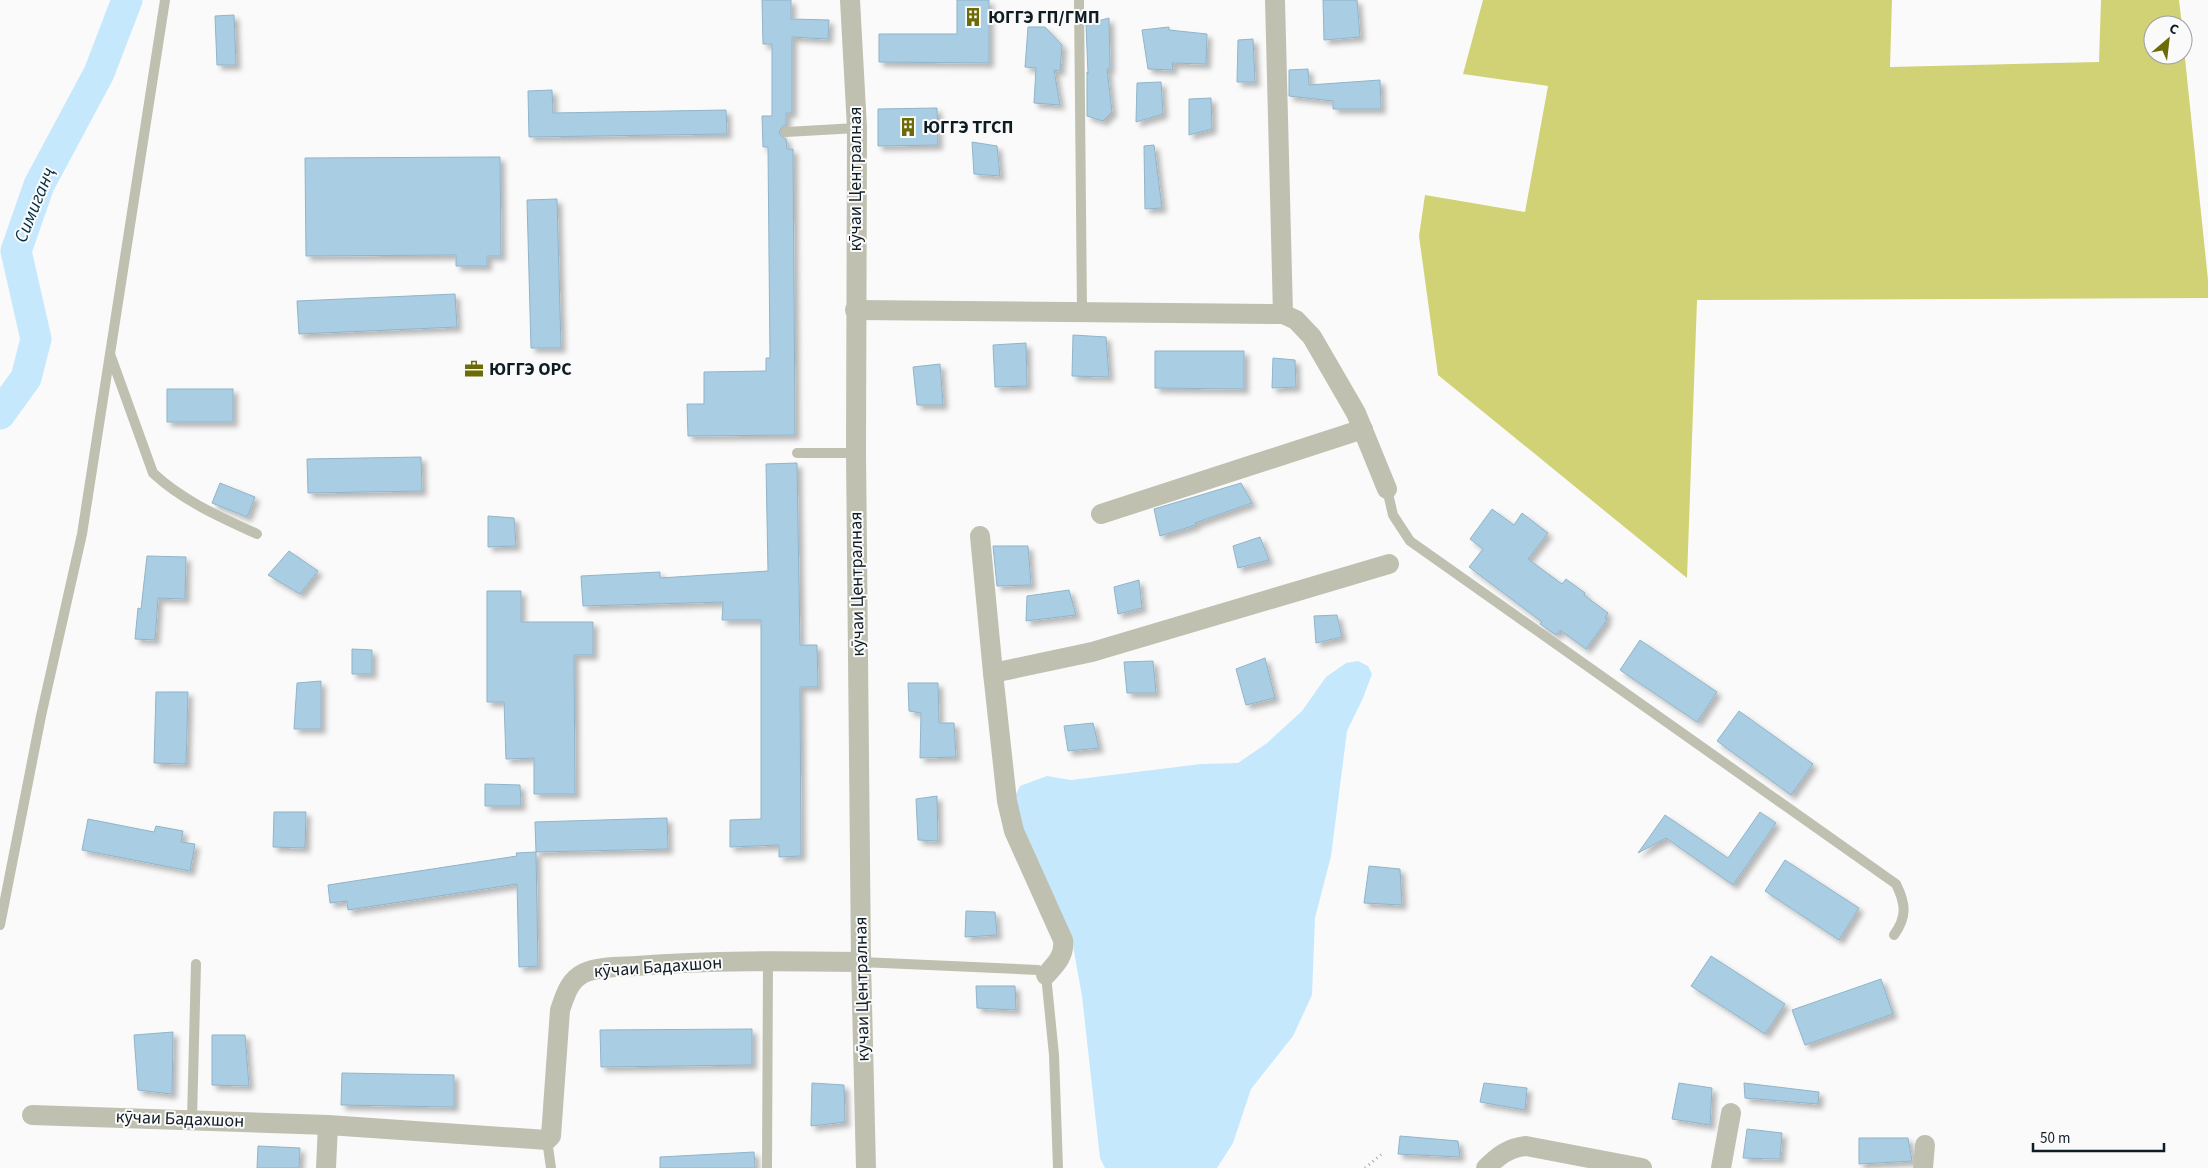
<svg xmlns="http://www.w3.org/2000/svg" width="2208" height="1168" viewBox="0 0 2208 1168" font-family="'Source Sans 3',sans-serif">
<defs>
<filter id="shadow"><feDropShadow dx="4.5" dy="4.5" stdDeviation="2.5" flood-color="#0004"/></filter>
</defs>
<rect width="100%" height="100%" fill="#fafafa"/>
<!-- forest -->
<polygon fill="#d1d276" points="1483,0 1892,0 1890,67 2099,62 2101,0 2179,0 2182,25 2153,25 2153,55 2183,55 2183,39 2208,280 2208,298 1697,300 1687,578 1438,375 1419,236 1425,195 1525,212 1548,86 1463,74"/>
<!-- water -->
<polygon fill="#c6e8fd" points="1358,661 1368,666 1372,674 1363,698 1347,731 1331,856 1315,918 1312,995 1293,1036 1251,1089 1233,1143 1217,1168 1105,1168 1100,1158 1082,996 1071,935 1010,806 1020,786 1047,776 1071,780 1201,764 1238,763 1267,743 1302,711 1326,677 1346,663"/>
<g fill="none" stroke-linecap="round" stroke-linejoin="round">
<!-- river -->
<polyline stroke="#c6e8fd" stroke-width="31" points="0,414 26,378 36,339 16,251 39,185 99,73 127,0"/>
</g>
<!-- building -->
<g fill="#a9cde3" stroke="#90b4c9" filter="url(#shadow)">
<polygon points="762,0 791,0 791,19 829,20 828,39 792,37 792,113 786,113 786,125 782,127 779,132 781,136 786,139 787,149 793,149 795,435 688,436 687,404 704,404 704,372 766,371 766,358 770,358 768,147 763,147 762,116 772,116 772,44 763,44"/>
<polygon points="957,0 989,0 989,63 879,62 879,34 957,34"/>
<polygon points="1323,0 1357,0 1360,37 1324,40"/>
<polygon points="234,15 236,65 217,65 215,16"/>
<polygon points="1109,18 1110,69 1107,69 1112,112 1103,121 1087,116 1087,72 1088,74 1086,24"/>
<polygon points="1028,27 1045,27 1062,45 1060,71 1054,70 1060,105 1034,103 1036,68 1025,67"/>
<polygon points="1169,27 1169,30 1207,34 1206,64 1172,63 1173,70 1148,69 1142,30"/>
<polygon points="1253,39 1255,82 1237,82 1238,40"/>
<polygon points="1308,69 1309,85 1380,80 1381,109 1333,109 1333,101 1289,96 1289,70"/>
<polygon points="1161,82 1163,114 1136,122 1137,83"/>
<polygon points="552,90 553,113 726,110 727,134 529,137 528,91"/>
<polygon points="1211,98 1212,129 1189,135 1189,99"/>
<polygon points="937,108 938,145 878,146 878,109"/>
<polygon points="972,142 997,146 1000,176 974,174"/>
<polygon points="1154,145 1162,208 1145,209 1144,146"/>
<polygon points="500,157 501,256 487,256 487,266 456,266 456,255 306,256 305,158"/>
<polygon points="557,199 561,348 531,348 527,200"/>
<polygon points="455,294 457,327 299,334 297,301"/>
<polygon points="1073,335 1106,337 1109,377 1072,376"/>
<polygon points="1026,343 1027,386 995,387 993,345"/>
<polygon points="1155,351 1244,351 1244,389 1155,388"/>
<polygon points="1273,358 1295,360 1296,387 1272,388"/>
<polygon points="940,364 943,405 917,405 913,367"/>
<rect x="167" y="389" width="66" height="33"/>
<polygon points="421,457 422,491 308,493 307,459"/>
<polygon points="797,463 800,645 817,645 818,687 800,687 801,856 779,857 779,845 730,847 730,820 761,819 761,620 722,620 723,602 583,606 581,576 660,572 660,578 768,571 766,464"/>
<polygon points="220,483 255,497 247,517 212,503"/>
<polygon points="1241,483 1252,503 1195,523 1196,525 1160,536 1154,509"/>
<polygon points="1492,509 1514,525 1522,513 1548,533 1528,559 1562,584 1566,579 1585,593 1584,595 1608,613 1605,618 1607,620 1586,649 1560,630 1556,635 1540,624 1542,622 1469,567 1483,549 1470,539"/>
<polygon points="488,516 514,518 516,546 488,547"/>
<polygon points="1260,537 1269,560 1238,568 1233,546"/>
<polygon points="993,546 1028,546 1031,585 997,586"/>
<polygon points="289,551 318,571 300,594 268,575"/>
<polygon points="147,556 186,557 185,599 158,598 155,640 135,639 138,608 141,609"/>
<polygon points="1139,580 1142,608 1118,614 1114,587"/>
<polygon points="1069,590 1076,615 1026,621 1027,596"/>
<polygon points="487,591 521,591 521,622 593,622 593,655 574,655 575,794 534,794 534,758 506,759 504,702 487,702"/>
<polygon points="1337,615 1342,637 1316,643 1314,616"/>
<polygon points="1640,640 1717,692 1697,722 1620,670"/>
<polygon points="352,649 372,650 372,674 352,674"/>
<polygon points="1265,658 1275,698 1246,705 1236,669"/>
<polygon points="1153,661 1156,693 1127,693 1124,662"/>
<polygon points="321,681 321,729 294,729 297,683"/>
<polygon points="908,683 938,683 939,723 954,723 956,757 920,758 921,713 909,711"/>
<polygon points="156,692 188,692 186,764 154,763"/>
<polygon points="1739,711 1813,764 1791,795 1717,741"/>
<polygon points="1093,723 1099,748 1068,751 1064,726"/>
<polygon points="485,784 520,785 521,806 485,806"/>
<polygon points="937,796 938,841 918,840 916,799"/>
<polygon points="274,812 306,812 305,848 273,847"/>
<polygon points="1760,812 1776,823 1733,885 1666,838 1638,853 1665,815 1728,858"/>
<polygon points="667,818 668,849 536,852 535,822"/>
<polygon points="88,819 154,832 156,826 183,831 181,842 195,844 190,871 82,850"/>
<polygon points="536,852 538,966 519,967 517,884 348,910 347,901 330,903 328,885 517,856 516,853"/>
<polygon points="1785,860 1859,908 1839,940 1765,891"/>
<polygon points="1369,866 1400,869 1402,905 1364,903"/>
<polygon points="966,911 995,912 997,935 965,937"/>
<polygon points="1711,956 1785,1004 1765,1034 1691,986"/>
<polygon points="1881,979 1893,1014 1805,1045 1792,1010"/>
<polygon points="976,986 1015,986 1016,1010 977,1008"/>
<polygon points="752,1029 752,1065 601,1067 600,1030"/>
<polygon points="173,1032 172,1094 138,1090 134,1035"/>
<polygon points="212,1035 245,1035 249,1086 212,1085"/>
<polygon points="342,1073 454,1075 454,1107 341,1105"/>
<polygon points="812,1083 844,1085 845,1122 811,1126"/>
<polygon points="1484,1083 1527,1088 1525,1110 1480,1102"/>
<polygon points="1679,1083 1712,1088 1710,1125 1672,1119"/>
<polygon points="1744,1083 1819,1092 1818,1104 1745,1098"/>
<polygon points="1747,1129 1782,1133 1780,1159 1743,1158"/>
<polygon points="1400,1136 1458,1141 1460,1157 1398,1154"/>
<polygon points="1859,1138 1908,1138 1912,1161 1859,1164"/>
<polygon points="258,1146 300,1148 299,1168 257,1168"/>
<polygon points="754,1152 755,1168 660,1168 660,1157"/>
</g>
<g fill="none" stroke-linecap="round" stroke-linejoin="round">
<!-- path -->
<polyline stroke="#a5aaad" stroke-width="3" stroke-dasharray="1 4" stroke-linecap="butt" points="1365,1168 1383,1153"/>
<!-- service -->
<g stroke="#bfc0b0" stroke-width="10">
<polyline points="1079,0 1082,313"/>
<polyline points="786,132 857,128"/>
<path d="M 110,354 L 153,473 C 183,501 220,517 257,534"/>
<polyline points="797,453 856,453"/>
<path d="M 1387,489 L 1393,515 L 1410,541 L 1896,884 C 1906,904 1907,917 1894,935"/>
<polyline points="0,925 41,716 82,534 165,0"/>
<polyline points="861,962 1038,970 1046,975 1054,1055 1058,1168"/>
<polyline points="192,1119 196,964"/>
<polyline points="547,1140 551,1168"/>
<polyline points="767,1168 768,961"/>
</g>
<!-- minor -->
<g stroke="#bfc0b0" stroke-width="20">
<polyline points="850,0 857,128 856,453 861,962 866,1168"/>
<polyline points="1275,0 1283,314"/>
<polyline points="855,310 1283,314 1296,320 1312,337 1356,413 1387,489"/>
<polyline points="1101,514 1363,429"/>
<polyline points="980,536 993,673 1092,652 1389,564"/>
<path d="M 993,673 L 1007,801 L 1014,831 L 1063,940 C 1065,956 1055,965 1046,975"/>
<path d="M 32,1115 L 328,1125 L 547,1140 L 551,1136 L 560,1010 C 565,996 569,980 584,973 C 599,966 620,967 636,966 C 711,960 786,961 861,962"/>
<polyline points="326,1168 328,1125"/>
<path d="M 1486,1168 C 1498,1156 1508,1148 1526,1146 L 1642,1168"/>
<polyline points="1721,1168 1731,1113"/>
<polyline points="1923,1168 1925,1145"/>
</g>
</g>
<!-- icons -->
<defs>
<g id="building-bare" transform="scale(1.5)"><path d="M-4-6H4V6H1V3H-1V6H-4ZM-2.5-4.3h1.7v1.8h-1.7ZM.8-4.3h1.7v1.8H.8ZM-2.5-1h1.7V.8h-1.7ZM.8-1h1.7V.8H.8Z" fill="#6c6b08" stroke="#fafafa" stroke-width="2.5" paint-order="stroke"/></g>
<g id="office-bare" transform="scale(1.5)"><path d="M-6-3h4V-5.5h4V-3h4V5H-6ZM-1-4.5V-3h2v-1.5ZM-6 0V1H6V0Z" fill="#6c6b08" stroke="#fafafa" stroke-width="2.5" paint-order="stroke"/></g>
</defs>
<g fill-rule="evenodd">
<use href="#building-bare" x="973" y="17"/>
<use href="#building-bare" x="908" y="127"/>
<use href="#office-bare" x="474" y="369"/>
</g>
<g text-anchor="middle" dominant-baseline="central" stroke-width="4" stroke-linejoin="round" paint-order="stroke">
<!-- poi labels -->
<g font-size="18" font-weight="bold" fill="#0e1c24" stroke="#fafafa" text-anchor="start">
<text x="988" y="17">ЮГГЭ ГП/ГМП</text>
<text x="923" y="127">ЮГГЭ ТГСП</text>
<text x="489" y="369">ЮГГЭ ОРС</text>
</g>
<!-- street labels -->
<g font-size="18" fill="#0e1c24" stroke="#fafafa">
<text transform="translate(855 179) rotate(-90)">кӯчаи Централная</text>
<text transform="translate(857 584) rotate(-91)">кӯчаи Централная</text>
<text transform="translate(658 967) rotate(-4)">кӯчаи Бадахшон</text>
<text transform="translate(862 989) rotate(-91)">кӯчаи Централная</text>
<text transform="translate(180 1119) rotate(2)">кӯчаи Бадахшон</text>
</g>
<!-- water labels -->
<g font-size="19" font-style="italic" fill="#053045" stroke="#fafafa">
<text transform="translate(35 205) rotate(-68)">Симиганҷ</text>
</g>
</g>
<!-- north arrow -->
<g transform="translate(2168 40) rotate(28)"><circle r="24" fill="#fafafa" stroke="#9ca1a4"/>
<path d="M0-4L9 19L0 12L-9 19Z" fill="#6c6b08"/>
<text y="-8" font-size="14" font-weight="bold" text-anchor="middle" fill="#0e1c24">С</text>
</g>
<!-- scale -->
<path d="M2033 1143v8h131v-8" fill="none" stroke="#0e1c24" stroke-width="2.5"/>
<text x="2040" y="1143" font-size="15" fill="#0e1c24" stroke="#fafafa" stroke-width="4" paint-order="stroke">50 m</text>
</svg>
